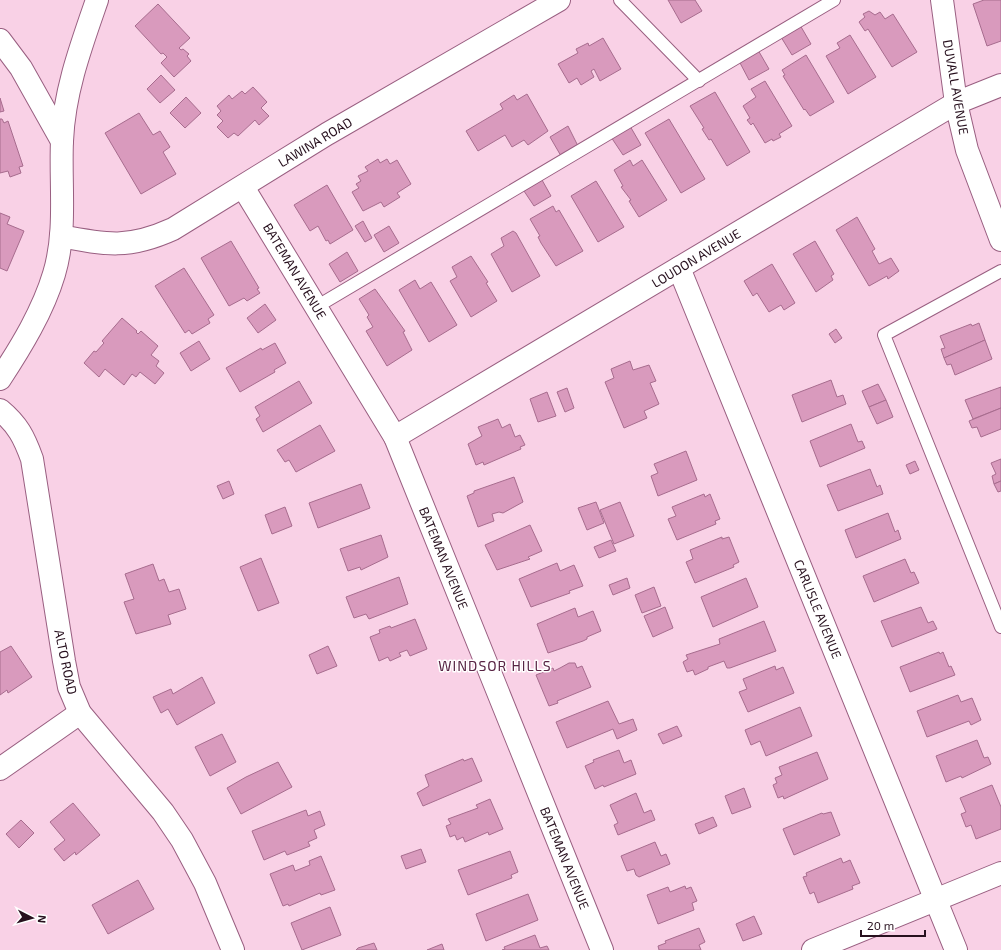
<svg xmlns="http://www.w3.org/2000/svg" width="1001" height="950" viewBox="0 0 1001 950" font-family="'Exo 2',sans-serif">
<rect width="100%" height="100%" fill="#f9d1e6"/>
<!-- building -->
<g fill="#d99abd" stroke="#a76c8e">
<polygon points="668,0 695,0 702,11 681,23"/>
<polygon points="984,0 1001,0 1001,41 987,46 973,4"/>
<polygon points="158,4 190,38 179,48 181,50 183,49 189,54 187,56 191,61 174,77 161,63 167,57 163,53 161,54 135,26"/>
<polygon points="869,11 875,15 880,12 885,19 893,14 917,52 892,67 868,29 865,31 859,22 865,17 863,14"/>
<polygon points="800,25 811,44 792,55 781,37"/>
<polygon points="850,35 876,77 848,94 826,56 840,48 837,43"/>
<polygon points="603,38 621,69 600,81 594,69 591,71 594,77 581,85 577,78 569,83 558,64 578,53 576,49 588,43 589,46"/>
<polygon points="758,50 769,69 749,80 739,61"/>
<polygon points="806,55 834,102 810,116 805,109 804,110 783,76 785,75 782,70"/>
<polygon points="161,75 175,90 160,103 147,89"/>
<polygon points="765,81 792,126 779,134 781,137 773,141 772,139 765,143 753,123 751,125 747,120 750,118 743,106 756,97 751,89"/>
<polygon points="253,87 267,102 261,108 269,116 259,125 255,120 238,136 234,133 228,138 217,127 223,121 217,115 221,111 217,106 229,95 232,99 242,91 245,94"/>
<polygon points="715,92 750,152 727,166 711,139 709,140 702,129 704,128 690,106"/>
<polygon points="527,94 548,131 528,145 524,140 512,147 505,135 478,151 466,131 503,109 500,104 514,95 517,100"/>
<polygon points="186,97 201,113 185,128 170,113"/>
<polygon points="0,98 4,111 0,112"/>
<polygon points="139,113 153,135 160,131 170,147 163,152 176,174 141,194 105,133"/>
<polygon points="0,119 2,119 4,123 8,121 23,166 19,167 21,173 10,177 8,171 0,173"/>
<polygon points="669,119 705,179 681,193 645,133"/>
<polygon points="568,126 578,146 561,156 550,137"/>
<polygon points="630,126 641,145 623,155 611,137"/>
<polygon points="378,159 380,163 387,159 390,164 397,160 411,184 397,193 400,197 384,207 381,202 363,211 352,192 359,188 356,184 361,181 358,176 368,171 365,167"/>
<polygon points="630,160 633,166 642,160 667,200 639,217 629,201 631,200 621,187 623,186 614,170"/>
<polygon points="542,180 551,196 534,206 524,191"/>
<polygon points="596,181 624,227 598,242 571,196"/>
<polygon points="327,185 353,230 330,244 328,240 326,241 318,226 310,231 294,205"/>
<polygon points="553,206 556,212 559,210 583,251 556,266 541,243 538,237 540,236 530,219"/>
<polygon points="0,213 10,217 7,224 24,231 7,271 0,268"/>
<polygon points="857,217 875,249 872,251 879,264 891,258 899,271 888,279 887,276 869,286 836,230"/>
<polygon points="363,221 372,238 365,242 355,226"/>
<polygon points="389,226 399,243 384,252 374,235"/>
<polygon points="513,231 516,233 540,276 512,292 491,254 504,246 501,238"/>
<polygon points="231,241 259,288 257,289 260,293 247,301 244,298 229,306 201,258"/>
<polygon points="815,241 834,274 831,276 833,280 816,292 793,254"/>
<polygon points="347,252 358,271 340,282 329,264"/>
<polygon points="471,256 488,282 486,283 497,301 471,317 450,281 457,277 452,267"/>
<polygon points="772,264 795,303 784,310 781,305 769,312 757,293 753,296 744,281"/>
<polygon points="184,268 214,315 208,319 210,323 192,334 189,330 185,333 155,286"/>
<polygon points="415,280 420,289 431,282 457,325 429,342 399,290"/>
<polygon points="375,289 405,331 403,332 412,350 387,366 366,331 373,327 367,317 369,315 359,299"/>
<polygon points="265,304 276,320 258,333 247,318"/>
<polygon points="122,318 137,331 136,332 138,334 141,331 158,346 151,355 159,361 156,366 164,373 155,384 140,372 136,377 132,374 124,385 105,369 99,377 84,363 94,351 96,352 104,343 102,341"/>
<polygon points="979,323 985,340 944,358 941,349 945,348 940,336 971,324 972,326"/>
<polygon points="836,329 842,338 835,343 829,334"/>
<polygon points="985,340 992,359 955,375 951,364 947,365 944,358"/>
<polygon points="199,341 210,359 191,371 180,353"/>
<polygon points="275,343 286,363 274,370 275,372 240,392 226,368 261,348 262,350"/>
<polygon points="630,361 633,370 649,365 656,381 650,383 659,404 644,411 647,418 624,428 605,382 614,378 611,369"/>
<polygon points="831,380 837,397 843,395 846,404 802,422 792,395"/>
<polygon points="299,381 312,403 263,432 256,419 260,416 255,407"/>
<polygon points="878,384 886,400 869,407 862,391"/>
<polygon points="1001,387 1001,408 973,419 965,400"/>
<polygon points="567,388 574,408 565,412 557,392"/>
<polygon points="547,392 556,416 538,422 530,399"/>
<polygon points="886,400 893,417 877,424 869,407"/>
<polygon points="1001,408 1001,429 981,437 977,427 972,428 969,421"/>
<polygon points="498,419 502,428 510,424 515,437 520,435 525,445 520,447 521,449 484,465 483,462 476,465 468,444 482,436 478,427"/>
<polygon points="851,424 858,442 862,441 865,448 820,467 810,441"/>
<polygon points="320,425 335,451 296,472 289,460 285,462 277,450"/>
<polygon points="686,451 697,480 658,496 651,476 658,473 654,464"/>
<polygon points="1001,459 1001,481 994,484 992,476 996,474 991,463"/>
<polygon points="915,461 919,470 910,474 906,465"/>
<polygon points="870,469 877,487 880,485 883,494 838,511 827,485"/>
<polygon points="514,477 523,502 503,513 499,512 492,514 494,521 478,527 467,496 474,493 474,491"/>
<polygon points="229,481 234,494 223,499 217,486"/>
<polygon points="1001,481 1001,491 998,492 994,484"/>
<polygon points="361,484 370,508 318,528 309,503"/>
<polygon points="704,494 705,497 710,494 720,519 715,521 716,524 677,540 668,519 676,516 672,507"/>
<polygon points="596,502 604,523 587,530 578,508"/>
<polygon points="620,502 634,536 614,544 600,510"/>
<polygon points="285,507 292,526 272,534 265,515"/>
<polygon points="888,513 895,532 898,530 901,539 856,558 845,530"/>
<polygon points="530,525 542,551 528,557 530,559 497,570 485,545"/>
<polygon points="381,535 388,557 361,570 360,567 348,571 340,549"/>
<polygon points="722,537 722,539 729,537 739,562 733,565 734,567 695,583 686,562 693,559 690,550"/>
<polygon points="611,540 616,551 599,558 594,547"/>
<polygon points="261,558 279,603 258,611 240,567"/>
<polygon points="905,559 911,573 914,572 919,583 874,602 863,576"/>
<polygon points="557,563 560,571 574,565 583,586 569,591 570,593 531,607 519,579"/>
<polygon points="153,564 159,581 164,579 169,592 179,589 186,609 168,615 171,624 136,634 124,602 134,599 125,574"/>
<polygon points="399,577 408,604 369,619 366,614 354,618 346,597"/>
<polygon points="627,578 630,588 613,595 609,585"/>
<polygon points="746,578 758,607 713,627 701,597"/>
<polygon points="654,587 661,606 642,613 635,595"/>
<polygon points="665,607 673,628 653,637 644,616"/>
<polygon points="921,607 928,623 933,621 937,629 892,647 881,621"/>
<polygon points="575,608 578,617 593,611 601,631 587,637 587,639 583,641 548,653 537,624"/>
<polygon points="415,619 427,649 410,656 407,650 399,653 401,656 390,661 388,657 379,661 370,637 380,633 379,630 390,626 391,628"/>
<polygon points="764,621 776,651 730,668 727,668 724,661 708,667 708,669 695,675 693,670 687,672 683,662 688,659 686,655 720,644 719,639"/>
<polygon points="11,646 32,677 8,693 7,690 0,695 0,652"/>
<polygon points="328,646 337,666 317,674 309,655"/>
<polygon points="939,652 940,654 943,652 949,667 951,666 955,675 910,692 900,667"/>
<polygon points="569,663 575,663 577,668 582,666 591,687 557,701 558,703 549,706 536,675 553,668 554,671 560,668"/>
<polygon points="775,666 776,670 783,667 794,693 748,712 739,692 747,689 743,679"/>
<polygon points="202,677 215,703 177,725 168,709 161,713 153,697 171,689 173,694"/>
<polygon points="958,695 961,702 972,698 981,720 971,725 969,721 927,737 917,711"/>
<polygon points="608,701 619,724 633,719 637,730 617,739 613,729 567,748 556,722"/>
<polygon points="800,707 812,736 766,756 760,741 751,745 745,730"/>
<polygon points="677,726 682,736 663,744 658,734"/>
<polygon points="222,734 236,762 210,776 195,747"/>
<polygon points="977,740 984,758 988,757 991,764 962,778 961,776 946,782 936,756"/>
<polygon points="619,750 624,763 631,760 636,774 604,787 603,785 595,789 585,766 594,762 593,760"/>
<polygon points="817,752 828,779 784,799 783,796 778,798 773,785 777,783 775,778 782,775 779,767"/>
<polygon points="472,758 482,781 423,806 417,793 429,786 425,775 463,759 464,761"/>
<polygon points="278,762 292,787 241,814 227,788 246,777"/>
<polygon points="992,785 1001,807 1001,829 976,839 971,825 966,827 961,814 966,812 960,798"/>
<polygon points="744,788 751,807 732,814 725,796"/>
<polygon points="636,793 644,813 651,810 655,820 618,835 614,825 618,823 610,805"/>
<polygon points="490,799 503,829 489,835 488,832 465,842 463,837 457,840 455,835 450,837 446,826 451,824 448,819 478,808 476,805"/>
<polygon points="73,803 100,835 76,855 75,852 64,861 54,849 65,840 50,822"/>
<polygon points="306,810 308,816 320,811 325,825 314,830 317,838 308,842 310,846 287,855 285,851 264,860 252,831"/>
<polygon points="831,812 840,835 794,855 783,829 822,813 823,814"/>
<polygon points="713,817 717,826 699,834 695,824"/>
<polygon points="21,820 34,833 19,848 6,834"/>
<polygon points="655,842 661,856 666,854 670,864 639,877 636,875 634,869 627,871 621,856"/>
<polygon points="421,849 426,862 406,869 401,856"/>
<polygon points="510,851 518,872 511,875 512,878 468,895 458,870"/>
<polygon points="321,856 335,890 321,895 320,893 289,906 288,904 283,906 270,874 293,865 295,871 310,865 309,861"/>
<polygon points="841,858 843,863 850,860 860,883 852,886 853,889 818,903 814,892 810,894 803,877 807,876 806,873"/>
<polygon points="138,880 154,909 108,934 92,905"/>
<polygon points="685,886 686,889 691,887 697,901 692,903 694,910 658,924 647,895 668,887 670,892"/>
<polygon points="528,894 538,920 486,941 476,914"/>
<polygon points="330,907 341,935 302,950 291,923"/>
<polygon points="754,916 762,934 743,941 736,924"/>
<polygon points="699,928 705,942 699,945 701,950 659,950 658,946 666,943 665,941"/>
<polygon points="535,935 540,948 547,946 549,950 502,950 505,949 504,947"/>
<polygon points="374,943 377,950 356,950 358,948"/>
<polygon points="442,944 444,950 427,950"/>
</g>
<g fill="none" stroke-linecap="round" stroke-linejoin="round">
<!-- service casing -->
<g stroke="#995f81" stroke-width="14">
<g id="service">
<polyline points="620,0 699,81"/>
<polyline points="1001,271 884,335 1001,627"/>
<polyline points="316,307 834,0"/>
</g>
</g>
<!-- minor casing -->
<g stroke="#995f81" stroke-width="24">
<g id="minor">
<polyline points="942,0 956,103 967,150 1001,240"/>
<polyline points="0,40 21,68 62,141"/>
<polyline points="243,187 395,437 602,950"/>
<path d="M 61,236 C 107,245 129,249 173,229 L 327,134 L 559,0"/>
<polyline points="679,268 956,950"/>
<path d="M 0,379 C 21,347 43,311 54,274 C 67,231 60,185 62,141 C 64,92 81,46 97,0"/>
<path d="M 0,410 C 18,425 24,437 32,459 L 64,661 L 69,687 L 80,713 L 163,812 L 182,840 L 205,883 L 233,950"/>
<polyline points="395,437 956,103 1001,85"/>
<polyline points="0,769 80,713"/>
</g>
</g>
<!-- tertiary casing -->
<g stroke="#995f81" stroke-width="24">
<polyline id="tertiary" points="813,950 1001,873"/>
</g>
<!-- service -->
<use href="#service" stroke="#fff" stroke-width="12"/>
<!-- minor -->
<use href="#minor" stroke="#fff" stroke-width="22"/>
<!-- tertiary -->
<use href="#tertiary" stroke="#fff" stroke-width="22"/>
</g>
<g text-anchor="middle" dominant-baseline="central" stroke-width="3" stroke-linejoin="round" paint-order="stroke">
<!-- street labels -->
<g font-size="13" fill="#27101e" stroke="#fff">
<text transform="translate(956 87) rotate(80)">DUVALL AVENUE</text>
<text transform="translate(315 142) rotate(-31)">LAWINA ROAD</text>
<text transform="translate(696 258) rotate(-31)">LOUDON AVENUE</text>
<text transform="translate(295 271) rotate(59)">BATEMAN AVENUE</text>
<text transform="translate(444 558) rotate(68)">BATEMAN AVENUE</text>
<text transform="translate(818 609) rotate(68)">CARLISLE AVENUE</text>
<text transform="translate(66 662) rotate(78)">ALTO ROAD</text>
<text transform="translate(565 858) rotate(68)">BATEMAN AVENUE</text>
</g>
<!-- neighbourhood labels -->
<g font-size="14" letter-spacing="1" fill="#582444" stroke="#fff">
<text x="495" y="665">WINDSOR HILLS</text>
</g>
</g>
<!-- north arrow -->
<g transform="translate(32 918) rotate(96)" stroke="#ffffff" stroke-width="3" paint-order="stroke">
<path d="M0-3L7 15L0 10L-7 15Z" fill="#27101e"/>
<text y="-6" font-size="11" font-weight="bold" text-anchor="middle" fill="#27101e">N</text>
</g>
<!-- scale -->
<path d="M861 930v6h64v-6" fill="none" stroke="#27101e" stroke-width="2"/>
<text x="867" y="930" font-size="12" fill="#27101e" stroke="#ffffff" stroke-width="3" paint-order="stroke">20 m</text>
</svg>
